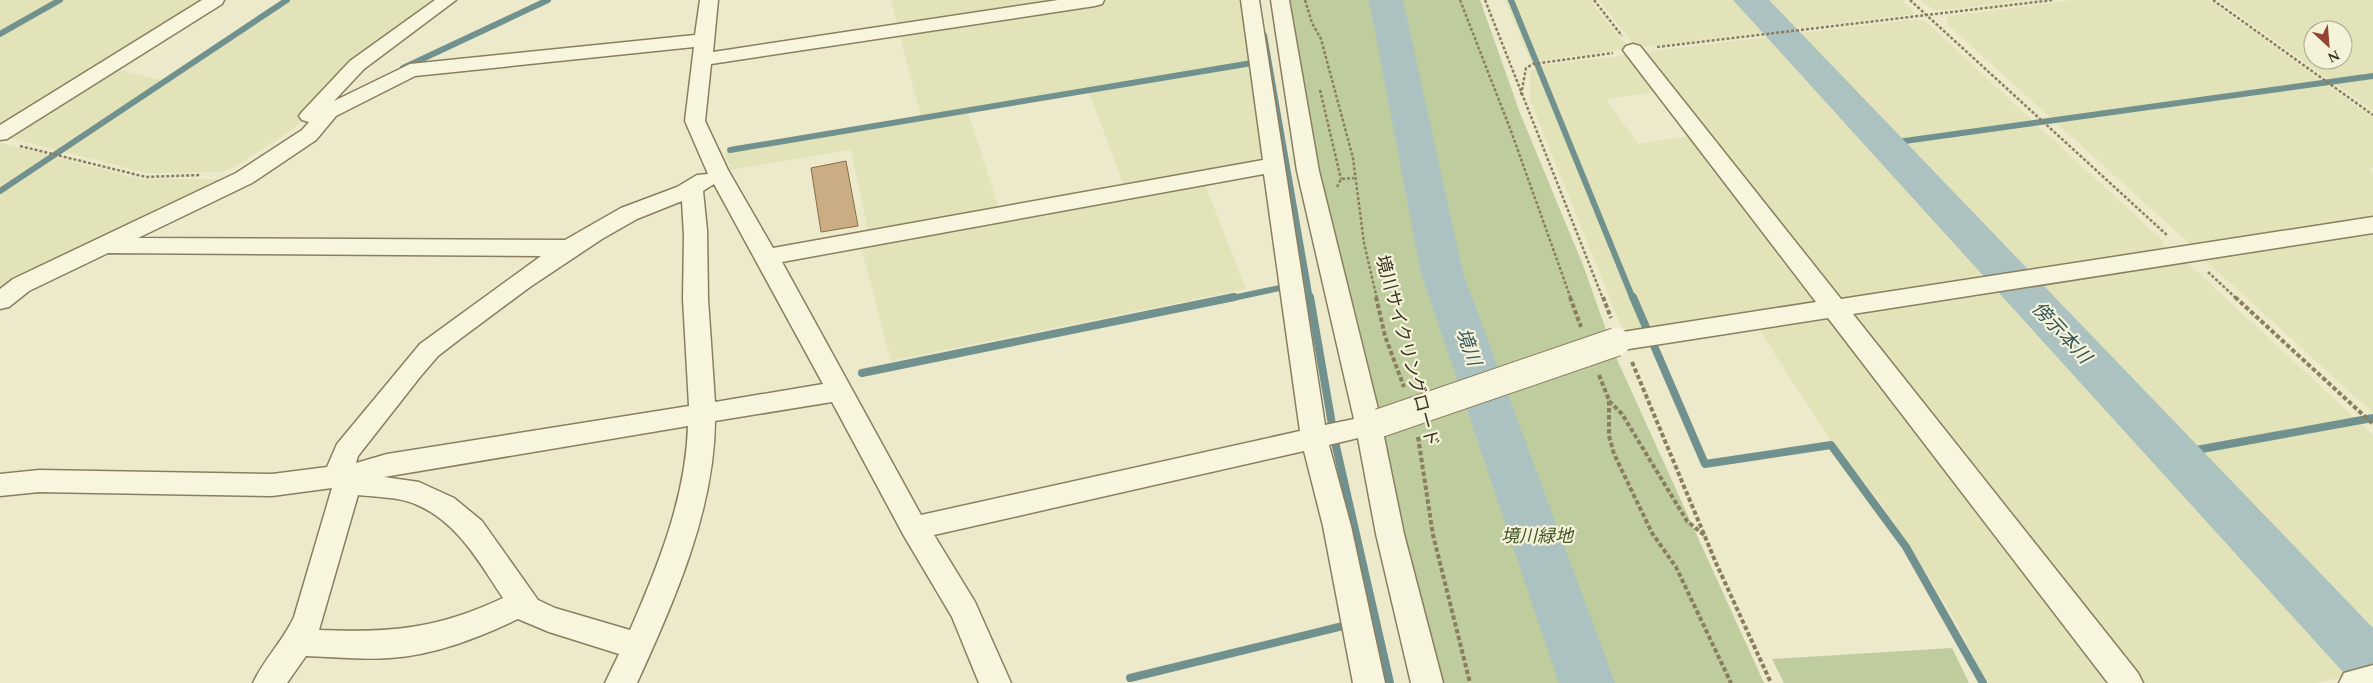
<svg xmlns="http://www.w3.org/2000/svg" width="2373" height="683" viewBox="0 0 2373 683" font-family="Spectral,'Noto Sans JP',serif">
<rect width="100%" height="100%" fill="#edeacb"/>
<!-- farmland -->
<g fill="#e2e3b8" fill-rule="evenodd">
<polygon points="0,0 209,0 0,131"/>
<polygon points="293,0 444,0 289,132 231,169 219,172 146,173 6,137 112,68 169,82"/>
<polygon points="891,0 1079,0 898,27"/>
<polygon points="1109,0 1245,0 1264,163 1125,188 1089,93 968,113 1000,211 869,235 851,150 731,170 724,153 922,121 899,32"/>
<polygon points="1505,0 1590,0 1626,45 1626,49 1531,62"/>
<polygon points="1599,0 1902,0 1915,14 1642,47 1634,45"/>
<polygon points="1921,0 2030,0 1946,10 1934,10"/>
<polygon points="2073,0 2209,0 2373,118 2373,168 2369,169 2373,173 2373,221 2207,246 2190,244 1947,24 1947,16"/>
<path d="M 2218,0 L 2373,0 L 2373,111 ZM 2313,30 L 2343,30 L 2343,60 L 2313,60 Z"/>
<polygon points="1916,19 1925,21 2163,241 2165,248 2160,253 1840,301 1646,54 1654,51"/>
<polygon points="1627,55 1660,91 1606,99 1638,144 1695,135 1824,302 1636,334 1621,326 1530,100 1530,72 1542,65"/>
<polygon points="0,143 141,179 220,179 222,183 0,292"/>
<polygon points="1204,182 1246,289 891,361 860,243"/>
<polygon points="2373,230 2373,413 2206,261 2207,255"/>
<polygon points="2174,259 2189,264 2373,435 2373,671 2314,683 2135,683 1849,316 1852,309"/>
<polygon points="1826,313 2120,683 1987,683 1956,622 1918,559 1875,495 1833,444 1756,325"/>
</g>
<!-- green -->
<g fill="#becc9e">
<polygon points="1275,0 1480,0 1520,113 1583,265 1615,355 1764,683 1421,683"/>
<polygon points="1952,648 1969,683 1784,683 1772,659"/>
</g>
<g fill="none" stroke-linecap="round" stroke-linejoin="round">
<!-- stream-far1 -->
<g stroke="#71918f" stroke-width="6">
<polyline points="1511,0 1633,299"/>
<polyline points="0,34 60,0"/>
<polyline points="1264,35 1310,299"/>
<polyline points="403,68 548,0"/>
<polyline points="1883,144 2373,76"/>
<polyline points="730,150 1258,62"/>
<polyline points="0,191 287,0"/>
<polyline points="1228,299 1289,286"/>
</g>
<!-- stream -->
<g stroke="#71918f" stroke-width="8">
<polyline points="1310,297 1335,442 1390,683"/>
<polyline points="1633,297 1705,464 1831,445 1906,547 1983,683"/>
<polyline points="862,373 1234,297"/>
<polyline points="2174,454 2373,418"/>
<polyline points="1130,678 1351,624"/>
</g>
<!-- river -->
<g fill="#abc2c0" fill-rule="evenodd">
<polygon points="1369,0 1403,0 1463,273 1615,683 1559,683 1421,273"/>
<polygon points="1733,0 1769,0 2373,628 2373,683 2353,683"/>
</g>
</g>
<!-- building -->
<polygon fill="#caad82" stroke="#886d46" points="846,161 858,226 821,232 811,168"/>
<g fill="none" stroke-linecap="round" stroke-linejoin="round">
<!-- minor casing -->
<g stroke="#8a7e5f" stroke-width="3">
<g id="minor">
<polygon points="202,0 224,0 222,4 7,139 0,140 0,125"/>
<path d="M 435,0 L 456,0 L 364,69 L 334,101 L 410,64 L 695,35 L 700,0 L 718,0 L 713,52 L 1058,0 L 1104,0 L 1102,4 L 1095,6 L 711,64 L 705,121 L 728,170 L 773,248 L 1263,160 L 1241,0 L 1259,0 L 1325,425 L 1354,419 L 1297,171 L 1271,0 L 1289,0 L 1319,171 L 1379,413 L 1389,416 L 1393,423 L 1389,430 L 1383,432 L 1404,534 L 1443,683 L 1411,683 L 1376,534 L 1358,438 L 1329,445 L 1351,526 L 1385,683 L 1353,683 L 1323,526 L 1304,451 L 934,535 L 975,602 L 1011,683 L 979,683 L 952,617 L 904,536 L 832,402 L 715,421 C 714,513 674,601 637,683 L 605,683 L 619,654 L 549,632 L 518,619 C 478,638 435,655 390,658 C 362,660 334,657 306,656 L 287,683 L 253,683 C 264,659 283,641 294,617 L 332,488 L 272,496 L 39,492 L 0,496 L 0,474 L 39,470 L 272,474 L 327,467 L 337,444 L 420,344 L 541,256 L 108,253 L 29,291 L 9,307 L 0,309 L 0,289 L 13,279 L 236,173 L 302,130 L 309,122 L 302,120 L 299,116 L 302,112 L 350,61 ZM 694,47 L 685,121 L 708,174 L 697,175 L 677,187 L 621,208 L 565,240 L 138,238 L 252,183 L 316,140 L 336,116 L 415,76 ZM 1264,174 L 1300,431 L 921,515 L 782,262 ZM 714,184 L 823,384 L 715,402 L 708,299 L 707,230 L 703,191 ZM 682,201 L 684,236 L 683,299 L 689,406 L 387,454 L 356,463 L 358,456 L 420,377 L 438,356 L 460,339 L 530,287 L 602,239 L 637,219 ZM 688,426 C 686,497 658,566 630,630 L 555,608 L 538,600 L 482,521 L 454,498 L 419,482 L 384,477 ZM 358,495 C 376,497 399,497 415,504 C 457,521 479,562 503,598 C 437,629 390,633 319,630 Z"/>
<polygon points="1633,44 1640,46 1841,299 2373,217 2373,233 1853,314 2138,673 2143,683 2108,683 1828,318 1616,351 1607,348 1603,342 1607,336 1616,333 1816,302 1626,54 1623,50 1626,46"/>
<polygon points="2373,665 2373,683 2339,683 2344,673"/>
</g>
</g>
<!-- path-far1 -->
<g stroke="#8a7e5f" stroke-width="2.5" stroke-dasharray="3 2" stroke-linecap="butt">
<polyline points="1305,0 1312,23 1321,39 1353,158 1364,243 1377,299"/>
<polyline points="1460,0 1511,131 1571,299"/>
<polyline points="1485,0 1603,299"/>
<polyline points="1594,0 1622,36"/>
<polyline points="1910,0 2168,236"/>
<polyline points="2213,0 2373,115"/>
<polyline points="1657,47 2053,0"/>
<polyline points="1320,90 1341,179"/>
<polyline points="1521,95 1526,68 1533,64 1613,53"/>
<polyline points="20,146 146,177 200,175"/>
<polyline points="1337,187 1341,179 1354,178"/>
<polyline points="2208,272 2237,299"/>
</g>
<!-- path -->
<g stroke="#8a7e5f" stroke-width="4" stroke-dasharray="4.5 2.5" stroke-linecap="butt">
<polyline points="1376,297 1385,336 1404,387"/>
<polyline points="1570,297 1581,327"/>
<polyline points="1603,297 1611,318"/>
<polyline points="2235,297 2373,424"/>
<polyline points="1632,362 1716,563 1771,683"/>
<polyline points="1599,375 1609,400 1609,436 1614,454 1652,533 1676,567 1731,683"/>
<polyline points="1609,401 1622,414 1687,521 1704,535"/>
<polyline points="1418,437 1433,535 1470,683"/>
</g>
<!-- minor -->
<use href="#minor" fill="#f8f5de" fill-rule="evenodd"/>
<!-- minor-bridge casing -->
<g stroke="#8a7e5f" stroke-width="30" stroke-linecap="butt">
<polyline id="minor-bridge" points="1380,423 1616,342"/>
</g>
<!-- minor-bridge -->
<use href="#minor-bridge" stroke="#f8f5de" stroke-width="28"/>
</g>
<g text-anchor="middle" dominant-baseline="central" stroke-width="4.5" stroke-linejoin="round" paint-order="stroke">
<!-- street labels -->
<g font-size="18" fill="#3b3322" stroke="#f5f2da">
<text transform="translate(1407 351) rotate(75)">境川サイクリングロード</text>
</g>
<!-- park labels -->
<g font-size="18" font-style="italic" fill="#435729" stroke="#f5f2da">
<text x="1537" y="536">境川緑地</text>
</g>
<!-- water labels -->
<g font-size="19" font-style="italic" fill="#32555a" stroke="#f5f2da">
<text transform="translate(2061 333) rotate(47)">傍示本川</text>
<text transform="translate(1468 347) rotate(70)">境川</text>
</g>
</g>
<!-- north arrow -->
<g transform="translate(2328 45) rotate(154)"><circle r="24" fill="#f5f2da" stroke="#aba690"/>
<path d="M0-4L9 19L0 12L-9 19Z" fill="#964432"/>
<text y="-8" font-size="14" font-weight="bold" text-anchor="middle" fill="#3b3322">N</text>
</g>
</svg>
